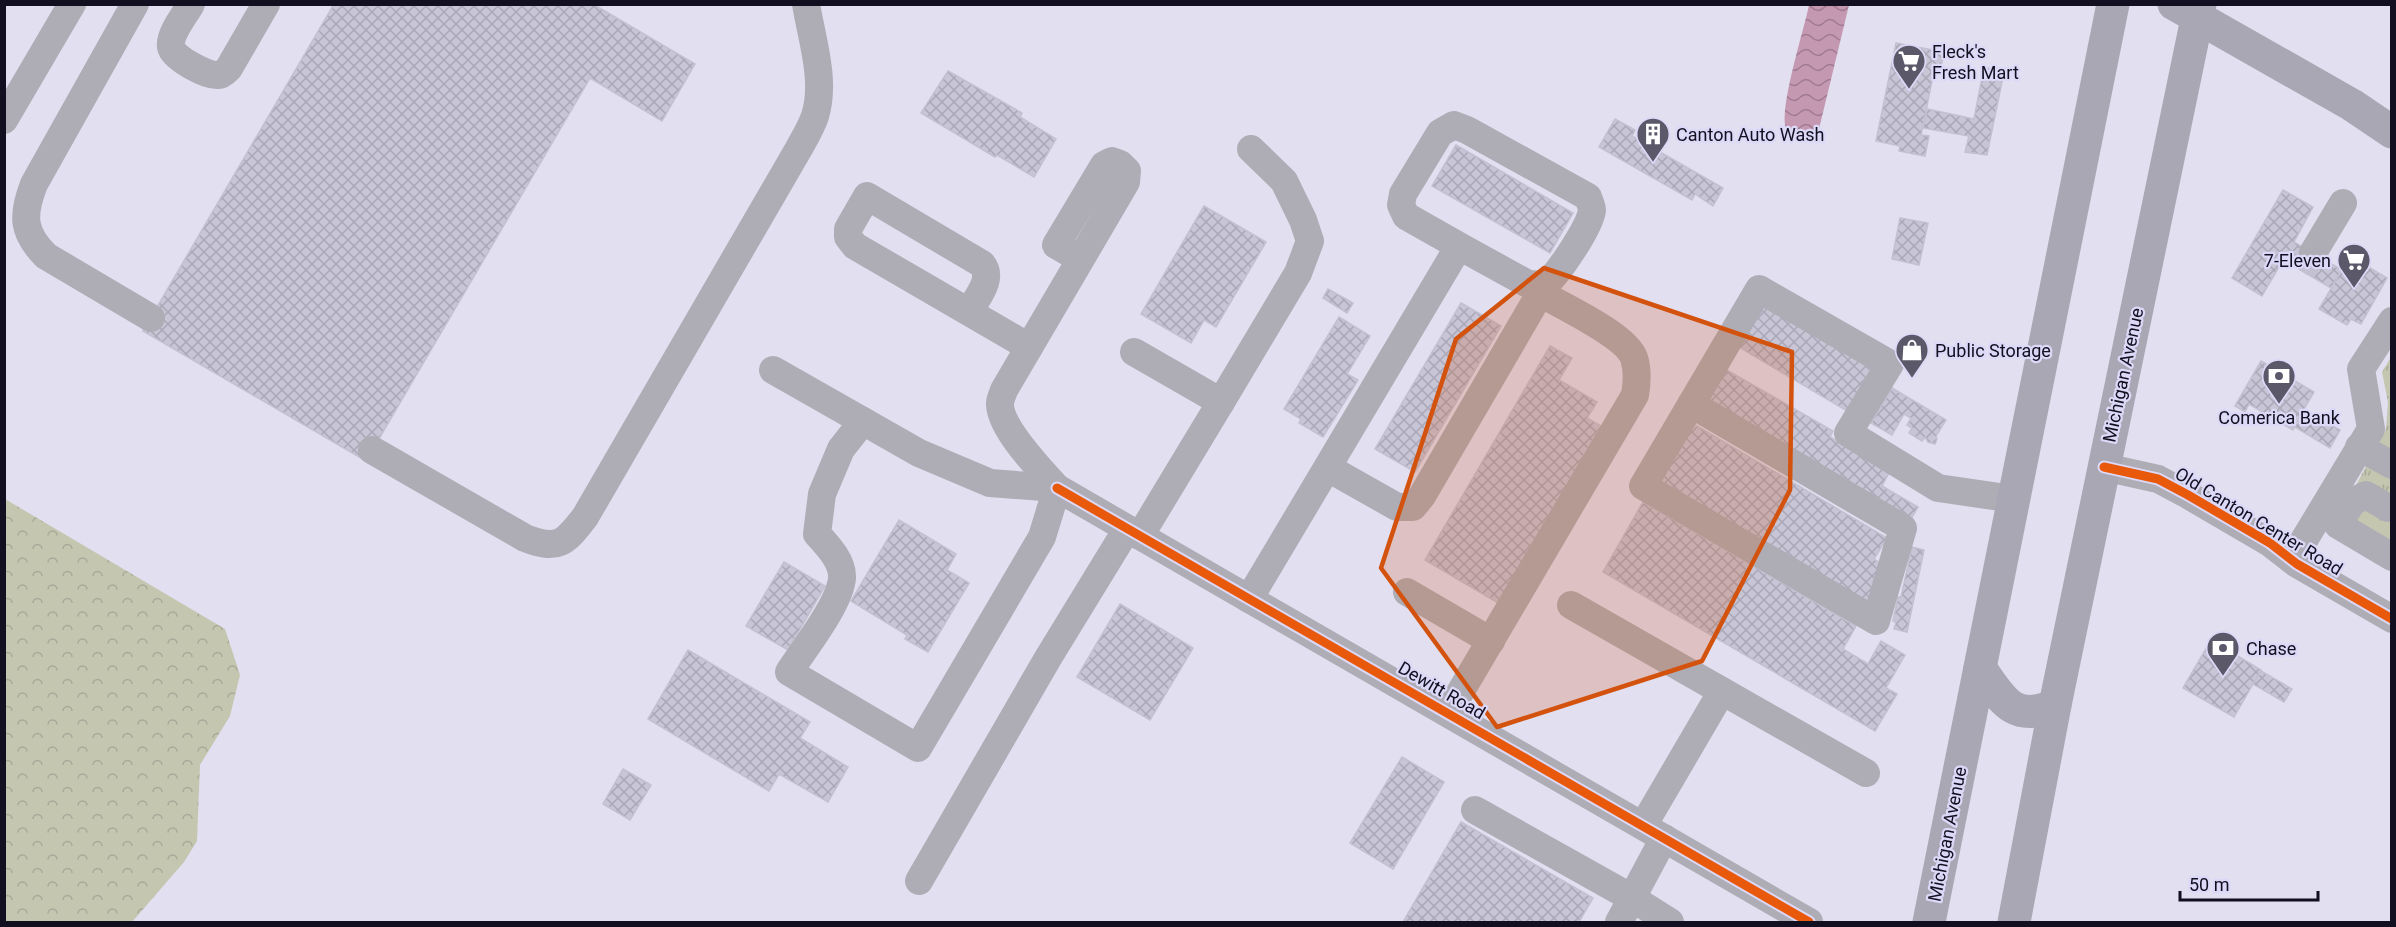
<svg xmlns="http://www.w3.org/2000/svg" width="2396" height="927" viewBox="0 0 2396 927" font-family="Roboto,sans-serif">
<defs>
<pattern id="grass-tufts" width="24" height="20" patternUnits="userSpaceOnUse" patternTransform="scale(1.5)"><rect width="24" height="20" fill="#c5c6b0"/><path d="M3 7l-1-3M5 7V3M7 7l1-3M15 17l-1-3M17 17v-4M19 17l1-3" fill="none" stroke="#a8a997"/></pattern>
<pattern id="forest-crowns" width="20" height="18" patternUnits="userSpaceOnUse" patternTransform="scale(1.5)"><rect width="20" height="18" fill="#c5c6b0"/><path d="M2 6a3 3 0 1 1 6 0M12 15a3 3 0 1 1 6 0" fill="none" stroke="#a8a997"/></pattern>
<pattern id="water-waves" width="16" height="10" patternUnits="userSpaceOnUse" patternTransform="scale(1.5)"><rect width="16" height="10" fill="#c598b1"/><path d="M0 5q4-4 8 0t8 0" fill="none" stroke="#9f7a90"/></pattern>
<pattern id="building-cross-hatch" width="8" height="8" patternUnits="userSpaceOnUse" patternTransform="scale(1.5)"><rect width="8" height="8" fill="#c7c5d6"/><path d="M0 0l8 8M0 8l8-8" fill="none" stroke="#aaa8b7"/></pattern>
</defs>
<rect width="100%" height="100%" fill="#e1dff0"/>
<!-- grass -->
<polygon fill="url(#grass-tufts)" points="2391,357 2391,548 2340,515 2386,429 2388,402 2382,372"/>
<!-- forest -->
<polygon fill="url(#forest-crowns)" points="5,499 225,629 240,675 230,716 200,765 197,841 184,862 132,922 5,922"/>
<!-- water -->
<path fill="url(#water-waves)" d="M 1809,5 L 1849,5 L 1819,129 L 1808,142 C 1798,143 1790,138 1786,128 C 1779,108 1804,30 1809,5 Z"/>
<!-- building -->
<g fill="url(#building-cross-hatch)" stroke="#c3c0d1" stroke-width="1.5">
<polygon points="334,4 593,4 695,64 662,121 590,78 366,461 143,331"/>
<polygon points="1896,43 1944,52 1940,72 1934,71 1921,135 1929,136 1925,156 1899,151 1900,146 1876,141"/>
<polygon points="1984,67 2004,72 1987,155 1965,152 1969,136 1923,128 1927,109 1974,119"/>
<polygon points="948,71 1022,113 1020,117 1056,139 1034,177 997,155 995,157 921,113"/>
<polygon points="1615,119 1635,130 1632,136 1723,188 1713,206 1695,194 1692,200 1599,147"/>
<polygon points="1456,145 1573,213 1550,253 1432,186"/>
<polygon points="2283,190 2313,207 2294,242 2342,270 2331,288 2283,260 2262,296 2232,278"/>
<polygon points="1204,206 1266,242 1216,327 1204,320 1191,343 1141,314"/>
<polygon points="1900,218 1928,223 1919,265 1892,259"/>
<polygon points="2350,256 2387,278 2361,324 2351,319 2347,325 2319,309"/>
<polygon points="1328,289 1353,303 1347,313 1323,298"/>
<polygon points="1461,303 1501,326 1415,472 1375,449"/>
<polygon points="1764,305 1872,368 1847,411 1739,347"/>
<polygon points="1339,317 1370,336 1347,374 1358,380 1323,437 1299,423 1301,419 1284,409"/>
<polygon points="1550,346 1572,358 1559,380 1597,402 1587,418 1601,426 1498,603 1425,560"/>
<polygon points="2261,361 2314,392 2304,409 2340,430 2330,448 2295,427 2293,430 2249,404 2245,412 2235,406"/>
<polygon points="1725,369 1833,431 1830,437 1890,471 1882,486 1918,507 1911,519 1706,402"/>
<polygon points="1892,388 1946,420 1936,436 1937,439 1935,444 1928,442 1925,437 1922,441 1909,433 1912,428 1907,425 1911,418 1904,414 1892,435 1871,423"/>
<polygon points="1692,423 1887,538 1874,559 1883,565 1872,582 1879,586 1866,604 1657,482"/>
<polygon points="1643,502 1856,626 1843,649 1868,664 1881,641 1905,655 1886,688 1897,694 1875,731 1603,572"/>
<polygon points="899,520 956,554 947,570 969,583 928,652 905,639 907,635 851,601"/>
<polygon points="1912,547 1924,550 1907,632 1894,629 1896,622 1893,621 1898,597 1901,597"/>
<polygon points="784,562 825,586 788,650 746,626"/>
<polygon points="1120,604 1193,648 1150,720 1077,677"/>
<polygon points="2211,640 2261,670 2234,717 2183,688"/>
<polygon points="688,650 810,722 800,738 848,767 828,802 779,774 769,791 648,719"/>
<polygon points="2261,671 2292,689 2284,702 2253,684"/>
<polygon points="1402,757 1444,782 1393,869 1350,843"/>
<polygon points="623,769 651,785 630,820 603,804"/>
<polygon points="1461,822 1593,898 1579,922 1403,922"/>
</g>
<g fill="none" stroke-linecap="round" stroke-linejoin="round">
<!-- minor-tunnel -->
<polyline stroke="#c2c0d1" stroke-width="28" stroke-dasharray="28 14" stroke-linecap="butt" points="2302,271 2313,253"/>
<!-- minor -->
<g stroke="#aeadb6" stroke-width="28">
<path d="M 135,4 L 34,184 C 22,215 22,232 46,256 L 151,318"/>
<path d="M 191,4 C 185,15 169,34 171,47 C 173,58 207,76 218,75 C 223,75 226,71 229,68 L 266,4"/>
<polyline points="4,120 72,4"/>
<polyline points="2313,253 2343,203"/>
<path d="M 1080,259 L 1056,245 L 1104,165 L 1112,161 L 1120,164 L 1127,171 L 1126,182 L 1004,390 C 1003,394 1000,399 1000,403 C 999,428 1041,470 1057,488 L 1809,922"/>
<path d="M 969,312 C 977,297 994,279 982,264 L 867,196 L 848,229 L 848,237 L 855,246 L 1029,347"/>
<polyline points="1134,352 1221,402 1140,536"/>
<polyline points="773,370 919,453 990,483 1057,488"/>
<polyline points="1221,402 1298,273 1310,241 1303,220 1284,181 1251,149"/>
<polyline points="1691,404 1903,528 1876,621 1643,486 1759,289 1890,364 1848,433 1938,488 2014,499"/>
<path d="M 863,421 L 841,449 L 822,494 L 817,534 C 827,545 843,561 842,578 C 840,604 803,650 789,672 L 918,748 L 1042,537 L 1057,488"/>
<polyline points="2359,447 2392,465"/>
<path d="M 372,450 L 525,538 C 558,551 565,543 585,517 L 798,150 C 804,139 811,128 815,116 C 826,81 812,40 806,4"/>
<polyline points="2104,467 2158,479 2188,495 2270,543 2297,564 2392,619"/>
<polyline points="1328,468 1397,507 1413,507 1422,496 1545,285"/>
<polyline points="2388,508 2366,495 2352,502 2338,525 2392,557"/>
<polyline points="2292,560 2371,429 2361,369 2392,321"/>
<polyline points="1407,592 1491,641"/>
<path d="M 1249,599 L 1459,246 L 1406,216 L 1401,205 L 1403,194 L 1440,133 L 1454,125 L 1467,130 L 1588,197 C 1589,201 1592,206 1592,210 C 1590,227 1558,274 1545,285 L 1528,284 L 1459,246"/>
<polyline points="1571,605 1866,773"/>
<path d="M 1448,713 L 1635,395 C 1637,383 1638,370 1634,358 C 1626,335 1562,306 1540,293"/>
<polyline points="1475,810 1632,898 1670,922"/>
<polyline points="1643,826 1722,691"/>
<polyline points="919,881 1048,658 1127,529"/>
<polyline points="1619,922 1664,838"/>
</g>
<!-- major -->
<g stroke="#a9a7b4" stroke-width="33">
<polyline points="2174,4 2352,105 2392,132"/>
<path d="M 1980,668 C 2002,699 2013,724 2055,705"/>
<polyline points="1929,922 2113,4"/>
<polyline points="2014,922 2055,705 2200,4"/>
</g>
<!-- cycleway casing -->
<g stroke="#dcd8f7" stroke-width="13">
<g id="cycleway">
<polyline points="2104,467 2158,479 2188,495 2270,543 2297,564 2392,619"/>
<polyline points="1057,488 1809,922"/>
</g>
</g>
<!-- cycleway -->
<use href="#cycleway" stroke="#e8590c" stroke-width="9"/>
</g>
<!-- marked area -->
<path fill="#d3520e" fill-opacity="0.2" stroke="#d3520e" stroke-width="4.5" stroke-linejoin="round" d="M 1544,268 L 1792,352 L 1790,490 L 1702,661 L 1497,727 L 1381,568 L 1456,339 Z"/>
<!-- icons -->
<defs>
<g id="supermarket-pin" transform="scale(1.725)"><path d="M0 17L-7.5 6A9.5 9.5 0 1 1 7.5 6Z" fill="#5a5869" stroke="#dcd8f7"/><path d="M-6-5.5h2.5l.6 2H6L4.5 2H-2.5L-4.4-4H-6ZM-1.5 3.2a1.3 1.3 0 1 0 .1 0ZM3 3.2a1.3 1.3 0 1 0 .1 0Z" fill="#fff"/></g>
<g id="building-pin" transform="scale(1.725)"><path d="M0 17L-7.5 6A9.5 9.5 0 1 1 7.5 6Z" fill="#5a5869" stroke="#dcd8f7"/><path d="M-4-6H4V6H1V3H-1V6H-4ZM-2.5-4.3h1.7v1.8h-1.7ZM.8-4.3h1.7v1.8H.8ZM-2.5-1h1.7V.8h-1.7ZM.8-1h1.7V.8H.8Z" fill="#fff"/></g>
<g id="shop-pin" transform="scale(1.725)"><path d="M0 17L-7.5 6A9.5 9.5 0 1 1 7.5 6Z" fill="#5a5869" stroke="#dcd8f7"/><path d="M-5-2.5h2.3a2.7 3.5 0 0 1 5.4 0H5L5.5 6h-11ZM-1.5-2.5h3a1.5 2.3 0 0 0-3 0Z" fill="#fff"/></g>
<g id="bank-pin" transform="scale(1.725)"><path d="M0 17L-7.5 6A9.5 9.5 0 1 1 7.5 6Z" fill="#5a5869" stroke="#dcd8f7"/><path d="M-6-4H6V4H-6ZM0-2.3a2.3 2.3 0 1 0 0 4.6a2.3 2.3 0 1 0 0-4.6Z" fill="#fff"/></g>
</defs>
<g fill-rule="evenodd">
<use href="#supermarket-pin" x="1909" y="61"/>
<use href="#building-pin" x="1653" y="134"/>
<use href="#supermarket-pin" x="2354" y="260"/>
<use href="#shop-pin" x="1912" y="350"/>
<use href="#bank-pin" x="2279" y="376"/>
<use href="#bank-pin" x="2223" y="648"/>
</g>
<g text-anchor="middle" dominant-baseline="central" stroke-width="4.5" stroke-linejoin="round" paint-order="stroke">
<!-- poi labels -->
<g font-size="18" fill="#120f20" stroke="#dcd8f7" text-anchor="start">
<text x="1932" y="51">Fleck's<tspan x="1932" dy="21">Fresh Mart</tspan></text>
<text x="1676" y="134">Canton Auto Wash</text>
<text x="2331" y="260" text-anchor="end">7-Eleven</text>
<text x="1935" y="350">Public Storage</text>
<text x="2279" y="417" text-anchor="middle">Comerica Bank</text>
<text x="2246" y="648">Chase</text>
</g>
<!-- street labels -->
<g font-size="18" fill="#120f20" stroke="#dcd8f7">
<text transform="translate(2123 375) rotate(-78)">Michigan Avenue</text>
<text transform="translate(2259 521) rotate(31)">Old Canton Center Road</text>
<text transform="translate(1442 690) rotate(30)">Dewitt Road</text>
<text transform="translate(1947 834) rotate(-79)">Michigan Avenue</text>
</g>
</g>
<!-- border -->
<rect width="2396" height="927" fill="none" stroke="#120f20" stroke-width="12"/>
<!-- scale -->
<path d="M2180 891v9h138v-9" fill="none" stroke="#120f20" stroke-width="3"/>
<text x="2189" y="891" font-size="18" fill="#120f20" stroke="#dcd8f7" stroke-width="4.5" paint-order="stroke">50 m</text>
</svg>
